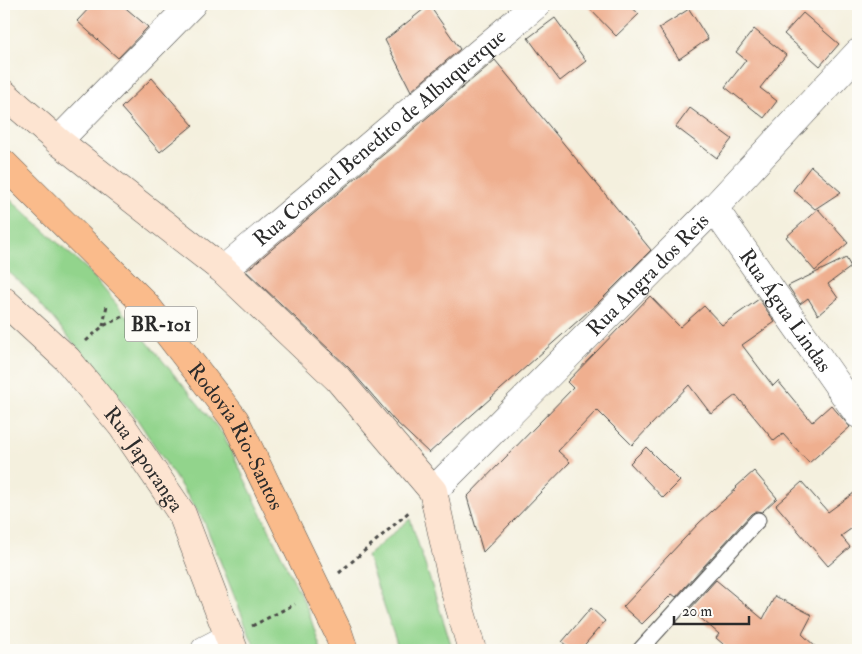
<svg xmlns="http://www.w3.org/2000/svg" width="862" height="654" viewBox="0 0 862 654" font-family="'IM FELL Double Pica',serif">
<rect width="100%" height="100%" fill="#fdfcf7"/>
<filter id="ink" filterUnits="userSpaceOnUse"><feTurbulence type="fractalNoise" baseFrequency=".02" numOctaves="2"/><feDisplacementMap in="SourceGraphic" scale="10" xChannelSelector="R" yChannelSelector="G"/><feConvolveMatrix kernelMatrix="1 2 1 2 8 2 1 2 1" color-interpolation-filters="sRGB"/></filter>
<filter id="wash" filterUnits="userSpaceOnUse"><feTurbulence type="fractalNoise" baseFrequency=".0096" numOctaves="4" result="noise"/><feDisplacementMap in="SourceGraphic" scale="20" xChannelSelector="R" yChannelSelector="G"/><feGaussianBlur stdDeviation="1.12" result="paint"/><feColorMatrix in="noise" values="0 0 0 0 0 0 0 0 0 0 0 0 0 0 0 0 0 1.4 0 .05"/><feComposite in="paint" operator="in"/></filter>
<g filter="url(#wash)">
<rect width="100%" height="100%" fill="#f4f0de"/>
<!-- green -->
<g fill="#92d48c" stroke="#5e805c">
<polygon points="4,194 89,271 223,434 308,610 321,650 256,650 204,521 135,416 28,289 4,268"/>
<polygon points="410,519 453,650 399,650 367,556"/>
</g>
<g id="blocks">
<!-- building -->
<g fill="#efaf8f">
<polygon points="93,4 121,4 148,27 118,58 77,21"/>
<polygon points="585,4 628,4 639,14 616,36"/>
<polygon points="429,5 460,49 411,91 385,40"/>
<polygon points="689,9 708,39 679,59 659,28"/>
<polygon points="803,13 839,44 820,66 784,34"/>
<polygon points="555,18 586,61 560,81 528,38"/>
<polygon points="754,29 786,55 760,88 777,101 764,118 725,87 746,60 736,52"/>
<polygon points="495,60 651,250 598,303 429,453 394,420 349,368 246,271"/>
<polygon points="152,78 193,125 160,152 121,108"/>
<polygon points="690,108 732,139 717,158 676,127"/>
<polygon points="811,166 841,192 815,209 793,190"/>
<polygon points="818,209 848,243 815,271 786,237"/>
<polygon points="846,258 851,267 828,284 838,298 818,315 808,298 800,304 788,286"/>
<polygon points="650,296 680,327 704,306 722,325 759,299 775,322 742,345 773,386 778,381 812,422 831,405 850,427 809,463 783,434 774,441 736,395 711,414 689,385 632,445 597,410 558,451 570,462 483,552 467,497 573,388 567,382"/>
<polygon points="646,447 680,481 663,498 630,463"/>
<polygon points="754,471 777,498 762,512 756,511 751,514 676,597 672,594 642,624 623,607 654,574 653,572 699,523 737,488 736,487"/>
<polygon points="802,482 828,512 858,490 858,524 841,536 850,547 828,566 776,505"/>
<polygon points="716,580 763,619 775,596 812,615 802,634 819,650 730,650 716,638 719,634 690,609"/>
<polygon points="591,608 605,621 580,650 572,650 562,642"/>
</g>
</g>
</g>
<g filter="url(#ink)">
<use href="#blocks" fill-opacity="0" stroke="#494946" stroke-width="1"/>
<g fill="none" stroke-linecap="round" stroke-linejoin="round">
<!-- service casing -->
<g stroke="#494946" stroke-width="17">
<polyline id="service" points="640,650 758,520"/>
</g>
<!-- minor casing -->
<g stroke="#494946" stroke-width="29">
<g id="minor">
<polyline points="58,141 192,4"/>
<path id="s1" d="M 714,208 L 858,414"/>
<path id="s2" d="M 223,270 L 537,4"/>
<path id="s3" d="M 433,491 L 714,208 L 858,53"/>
<polyline points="205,650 230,637"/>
</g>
</g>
<!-- secondary casing -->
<g stroke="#494946" stroke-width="29">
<g id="secondary">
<polyline points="4,94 58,141 223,270 338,379 433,491 454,588 472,650"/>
<path id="s4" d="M 4,301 L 67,359 L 122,426 L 182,514 L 234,650"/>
</g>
</g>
<!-- trunk casing -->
<g stroke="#494946" stroke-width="29">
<g id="trunk">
<path id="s5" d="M 4,164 L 146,305 L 235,420 L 338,632 L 344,650"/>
</g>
</g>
<!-- path -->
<g stroke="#494946" stroke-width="3" stroke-dasharray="4 4" stroke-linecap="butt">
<polyline points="103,326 107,305"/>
<polyline points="86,341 103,326 122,317"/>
<polyline points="339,573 410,511"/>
<polyline points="252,626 295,604"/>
</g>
<!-- service -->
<use href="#service" stroke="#fff" stroke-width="15"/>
<!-- minor -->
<use href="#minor" stroke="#fff" stroke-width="28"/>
<!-- secondary -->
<use href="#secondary" stroke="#fde4d1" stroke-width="28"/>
<!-- trunk -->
<use href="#trunk" stroke="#fabb8b" stroke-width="28"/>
</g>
</g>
<g text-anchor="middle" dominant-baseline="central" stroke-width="5" stroke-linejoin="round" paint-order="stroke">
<!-- shield labels -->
<rect fill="#fdfcf7" stroke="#6a6a68" stroke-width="1" x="125" y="306.5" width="72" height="35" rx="4"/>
<g font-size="20" font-weight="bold" fill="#2b2b2b">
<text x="161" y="324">BR-101</text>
</g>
<!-- street labels -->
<g font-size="21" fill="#2b2b2b" stroke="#fdfcf7">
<text stroke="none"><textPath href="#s2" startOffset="205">Rua Coronel Benedito de Albuquerque</textPath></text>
<text stroke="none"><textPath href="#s3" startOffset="305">Rua Angra dos Reis</textPath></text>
<text stroke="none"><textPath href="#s1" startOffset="125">Rua Água Lindas</textPath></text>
<text stroke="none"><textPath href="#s5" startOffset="360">Rodovia Rio-Santos</textPath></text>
<text stroke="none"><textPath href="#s4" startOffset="212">Rua Japoranga</textPath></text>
</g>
</g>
<!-- margin -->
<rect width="862" height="654" fill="none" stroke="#fdfcf7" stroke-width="20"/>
<!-- scale -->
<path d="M674 616v8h75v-8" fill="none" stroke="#2b2b2b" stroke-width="2.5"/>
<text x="682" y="616" font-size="15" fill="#2b2b2b" stroke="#fdfcf7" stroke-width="4" paint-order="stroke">20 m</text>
</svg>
